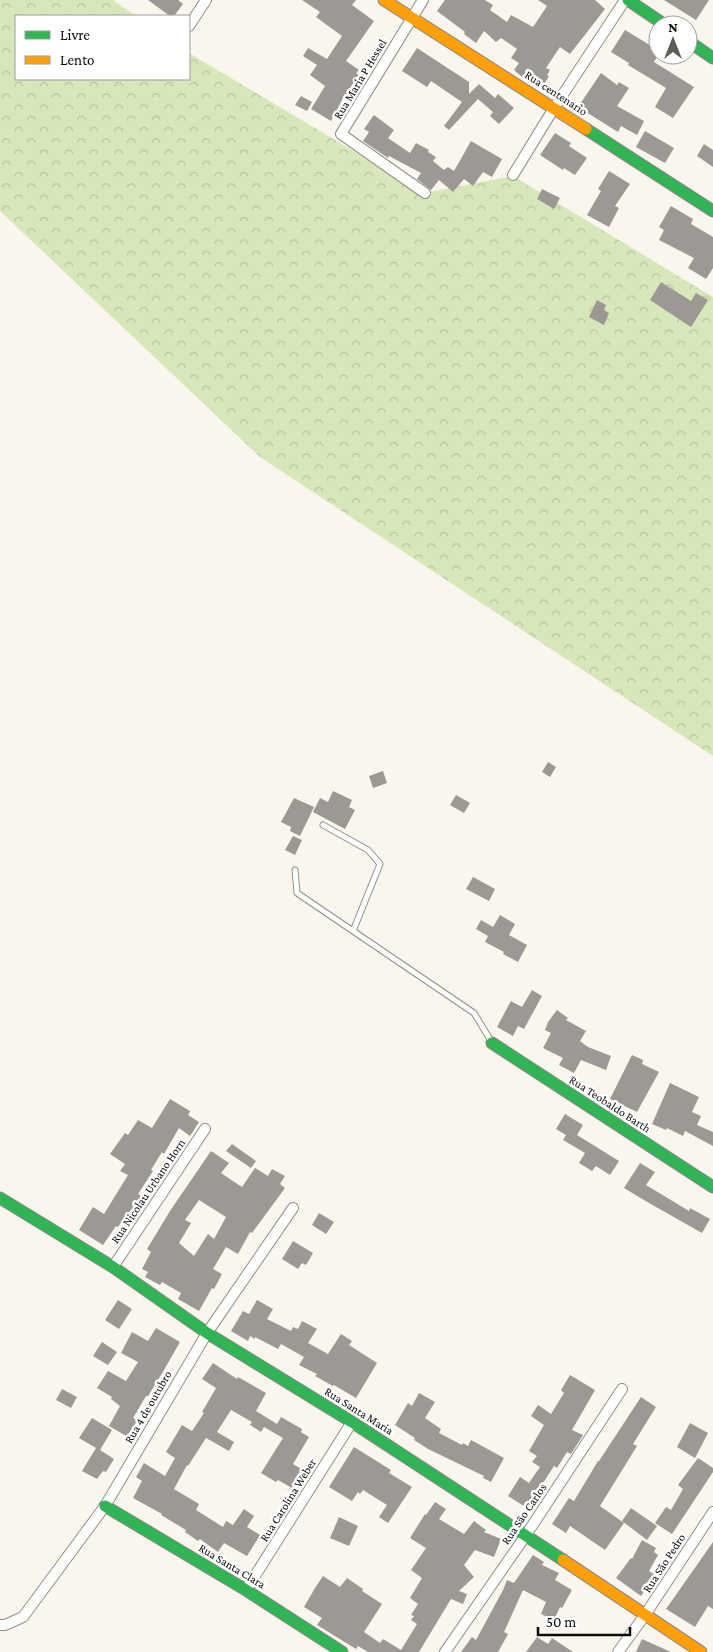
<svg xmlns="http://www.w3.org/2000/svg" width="713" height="1652" font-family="'Crimson Pro',serif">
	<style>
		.forest { fill: url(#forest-crowns) }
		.building { fill: #9c9894; fill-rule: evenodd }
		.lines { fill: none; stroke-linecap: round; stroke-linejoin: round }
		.lane-casing { stroke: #92908c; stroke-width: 7 }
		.street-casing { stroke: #92908c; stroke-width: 12 }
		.fast-casing { stroke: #898783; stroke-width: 13 }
		.slow-casing { stroke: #898783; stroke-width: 13 }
		.lane { stroke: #fefefc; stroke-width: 5 }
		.street { stroke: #fefefc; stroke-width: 10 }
		.fast { stroke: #30b455; stroke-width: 11 }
		.slow { stroke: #ff9f0a; stroke-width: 11 }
		.labels { text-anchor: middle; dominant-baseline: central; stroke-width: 5; stroke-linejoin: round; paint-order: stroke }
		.street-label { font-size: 12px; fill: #0a0a0a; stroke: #fff }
	</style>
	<defs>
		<pattern id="forest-crowns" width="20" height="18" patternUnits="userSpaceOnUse" patternTransform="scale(1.25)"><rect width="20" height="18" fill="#d7e7ba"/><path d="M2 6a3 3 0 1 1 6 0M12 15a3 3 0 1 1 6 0" fill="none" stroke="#b7c59f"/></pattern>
	</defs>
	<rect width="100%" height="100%" fill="#faf6ed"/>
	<path class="forest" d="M0,0H113L136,16H16V79H189V53L424,193L513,176L713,297V756L260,457L0,211Z"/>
	<path class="building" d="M148,0H178L183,4L174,16H170Z
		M302,0H356L352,5L374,21L346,61L359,70L356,73L359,75L342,100L331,121L311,109L325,86L310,75L317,65L303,56L308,48L327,59L342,36L316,17L320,12Z
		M445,0H485L493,5L490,10L507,22L511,15L533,27L547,6L538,0H595L605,9L570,54L560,47L546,68L550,70L547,75L549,76L542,88L522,77L514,70L519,63L511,58L517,49L501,38L496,42L484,31L476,43L464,34L465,32L437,11Z
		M664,0H709L696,20Z
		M625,30L658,50V55L654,62L694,87L673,118L655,107L666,88L628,65L629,63L611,52Z
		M417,48L469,82V94L479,84L495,98L498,94L514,108L499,124L490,116L493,112L478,99L449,130L444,126L462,102L431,81L427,87L402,71Z
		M601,73L617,85L619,82L629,88L617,106L644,121L637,135L621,126L618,132L578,107Z
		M301,96L312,102L307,111L295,105Z
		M374,115L394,130L388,138L410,153L416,143L429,150L428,152L436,157L433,161L444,170L448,167L454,171L471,141L502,159L492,177L483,172L473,186L464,179L453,192L439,180L431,190L417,179L421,173L389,156L388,158L363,141L369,132L364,129Z
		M645,131L674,148L665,163L636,147Z
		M555,133L571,143L569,146L587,158L575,175L564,168L563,170L540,155Z
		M704,144L713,150V167L697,156Z
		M609,171L630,184L615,206L619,208L609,227L587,215L601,191L598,189Z
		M542,189L560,198L554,209L537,199Z
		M671,206L693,219L691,224L713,237V268L706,279L688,268L694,258L659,240L664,230L659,227Z
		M661,282L691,301L696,293L708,300L691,327L650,300Z
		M597,300L606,305L604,310L609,313L604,325L589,317Z
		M548,762L556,767L550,777L542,772Z
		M383,771L387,783L373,788L369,776Z
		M333,791L352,800L349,807L355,810L345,829L313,812L320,798L328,802Z
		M456,795L470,803L464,813L450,805Z
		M294,798L314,807L300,836L290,831L291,827L281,822Z
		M293,836L302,840L295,855L285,850Z
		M473,877L495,889L489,901L466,889Z
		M500,915L515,924L509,935L527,945L518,962L503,954L504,952L485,942L488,936L476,929L481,920L493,927Z
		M532,990L542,996L524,1029L518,1026L513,1036L497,1027L511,1001L522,1007Z
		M557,1010L568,1018L566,1020L586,1031L580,1041L588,1047L611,1056L606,1070L581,1060L574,1073L559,1065L563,1058L543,1048L551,1033L545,1030L548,1022Z
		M632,1055L643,1060L642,1064L659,1072L637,1112L610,1099Z
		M670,1083L699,1097L692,1112L701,1116L697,1125L713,1132V1146L685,1131L683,1136L667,1128L666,1130L652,1124Z
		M170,1099L190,1111L188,1115L199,1122L190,1136L179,1128L164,1154L162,1152L151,1170L153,1171L138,1194L144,1197L132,1217L127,1214L118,1227L116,1226L103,1245L79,1230L93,1207L104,1214L128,1175L120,1171L125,1164L110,1154L125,1133L128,1135L138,1120L152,1128Z
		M565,1114L583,1125L577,1135L619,1161L610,1175L596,1166L592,1171L579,1163L585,1153L563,1140L566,1135L556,1129Z
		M232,1144L256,1161L251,1168L226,1151Z
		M211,1151L229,1163L221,1173L242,1187L255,1168L268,1176L272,1169L285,1176L280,1184L285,1188L252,1233L250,1232L238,1254L226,1247L213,1269L222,1274L214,1289L212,1288L199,1311L178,1299L181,1293L162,1282L160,1285L145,1277L148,1272L142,1269L151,1252L147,1249L170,1211ZM199,1200L226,1217L214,1239L208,1234L194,1256L179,1243L191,1223L185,1220Z
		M640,1163L655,1172L646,1185L689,1211L690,1208L710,1219L702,1233L649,1203L624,1188Z
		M319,1213L334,1222L326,1234L312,1225Z
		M293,1241L313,1253L306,1265L302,1263L298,1269L282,1259Z
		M118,1300L132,1309L119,1329L105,1320Z
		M257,1300L273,1309L267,1319L291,1331L293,1327L298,1329L302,1321L317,1329L308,1343L328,1354L341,1334L352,1341L349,1345L377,1363L356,1398L334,1385L333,1386L315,1376L317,1374L299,1365L304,1357L281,1344L278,1349L255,1337V1339L250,1336L248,1341L231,1331L243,1311L249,1314Z
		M156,1328L180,1342L161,1375L148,1396H146L133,1418L137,1420L128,1437L109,1426L120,1406L111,1399L112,1397L97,1388L108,1371L126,1381L138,1362L121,1353L132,1332L148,1341Z
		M102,1342L117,1352L108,1365L93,1356Z
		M213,1363L237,1379L238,1377L266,1393L256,1411L277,1424L281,1417L302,1429L301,1432L309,1437L293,1464L308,1473L297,1491L278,1480L276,1482L261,1473L283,1438L264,1427L261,1432L250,1425L252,1422L231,1410L217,1432L234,1442L229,1451L206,1438L188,1466L187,1465L174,1489L199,1504L196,1510L223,1527L226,1521L233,1525L244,1509L254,1516L247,1527L260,1535L247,1556L224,1543L218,1552L200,1539L198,1541L185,1532L186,1530L161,1515L162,1514L133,1498L142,1481L136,1477L144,1463L165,1476L175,1458L166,1452L182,1425L192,1431L204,1413L202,1412L216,1388L202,1379Z
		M570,1375L595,1390L572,1430L583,1435L571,1454L567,1452L557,1468L554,1466L527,1508L508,1496L520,1477L529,1483L540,1467L532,1462L537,1456L529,1451L544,1425L531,1416L538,1405L551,1414L564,1393L561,1390Z
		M62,1389L77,1397L71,1408L56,1400Z
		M419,1393L435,1402L425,1418L441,1429L439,1433L462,1445L463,1443L468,1446L471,1440L504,1458L491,1482L483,1478L484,1476L428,1449L414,1440L415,1438L395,1425L408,1403L412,1406Z
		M641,1397L656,1407L633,1444L637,1446L600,1506L624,1523L605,1550L570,1526L566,1533L552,1524L569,1498L574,1501L598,1461H599Z
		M92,1418L112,1430L100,1450L114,1459L106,1472L103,1471L97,1479L82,1471L96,1448L79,1438Z
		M690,1423L708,1433L695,1458L677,1447Z
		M354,1447L391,1470L389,1473L412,1487L388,1523L379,1517L387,1505L363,1490L360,1494L358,1492L352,1501L329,1487Z
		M698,1458L713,1468V1472L672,1534L655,1523L666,1507L671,1510L683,1489L678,1485Z
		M435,1502L446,1509L439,1519L464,1534L474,1521L486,1530L484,1532L501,1539L494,1557L475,1550L464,1565L474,1577L459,1591L467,1594L463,1604L451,1599L419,1652H368L358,1646L356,1649L317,1625L322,1618L304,1607L315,1588L323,1576L340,1587L347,1578L363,1589L362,1591L382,1604L364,1632L380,1643L383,1639L401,1650L417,1624L411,1620L414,1616L411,1615L418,1604L410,1598L422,1578L411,1570L426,1548L410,1538L425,1514L426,1515Z
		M631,1508L657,1526L647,1540L622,1521Z
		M339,1517L358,1526L349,1546L330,1538Z
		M642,1540L656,1548L654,1552L658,1555L649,1571L655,1575L641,1596L616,1578L631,1558L632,1559Z
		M713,1542V1609L708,1606L695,1627L666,1609Z
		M533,1555L544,1562L542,1565L559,1573L555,1580L572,1590L562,1608L560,1607L554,1620L541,1614L546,1602L523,1590L504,1632L508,1634L498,1652H461L472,1637L476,1640L503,1590L507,1580L514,1583Z
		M537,1637L548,1644L552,1638L573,1652H526Z
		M642,1639L671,1652H636Z"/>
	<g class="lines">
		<defs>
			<path id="lane" d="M323,825L368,850L380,864L353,931
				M295,870L297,893L474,1013L491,1041"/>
			<path id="street" d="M423,0L341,134L425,193
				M189,26L206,0
				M513,175L554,108L625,0
				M113,1267L205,1129
				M246,1590L352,1422
				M0,1625H5L23,1617L105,1506L207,1333L293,1208
				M445,1652L526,1535L622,1389
				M618,1652L645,1615L713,1512"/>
			<path id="fast" d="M628,0L665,25
				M688,41L713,58
				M586,129L713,211
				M492,1043L713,1187
				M0,1198L113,1267L207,1333L352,1422L563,1560
				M105,1506L246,1590L342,1652"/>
			<path id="slow" d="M384,0L586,129
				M563,1560L701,1652"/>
		</defs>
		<use href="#lane" class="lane-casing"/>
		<use href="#street" class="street-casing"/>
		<use href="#fast" class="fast-casing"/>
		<use href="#slow" class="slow-casing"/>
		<use href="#lane" class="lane"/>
		<use href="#street" class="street"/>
		<use href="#fast" class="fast"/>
		<use href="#slow" class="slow"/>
	</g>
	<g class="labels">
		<g class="street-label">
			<text transform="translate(360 79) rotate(-59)">Rua Maria P Hessel</text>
			<text transform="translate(556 93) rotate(33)">Rua centenario</text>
			<text transform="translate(610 1104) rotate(33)">Rua Teobaldo Barth</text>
			<text transform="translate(148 1191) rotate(-56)">Rua Nicolau Urbano Horn</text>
			<text transform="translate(148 1407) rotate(-60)">Rua 4 de outubro</text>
			<text transform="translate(359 1411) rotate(32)">Rua Santa Maria</text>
			<text transform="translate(288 1500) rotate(-58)">Rua Carolina Weber</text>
			<text transform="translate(524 1514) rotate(-56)">Rua São Carlos</text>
			<text transform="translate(664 1563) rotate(-57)">Rua São Pedro</text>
			<text transform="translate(232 1566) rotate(31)">Rua Santa Clara</text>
		</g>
	</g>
	<rect x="15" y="15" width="175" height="65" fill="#ffffff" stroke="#9d9d9d"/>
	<rect x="25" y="31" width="25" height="8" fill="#30b455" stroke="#9d9d9d"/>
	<text x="60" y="40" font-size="15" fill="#0a0a0a">Livre</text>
	<rect x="25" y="56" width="25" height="8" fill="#ff9f0a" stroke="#9d9d9d"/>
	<text x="60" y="65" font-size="15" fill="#0a0a0a">Lento</text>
	<g transform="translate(673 40)"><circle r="24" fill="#ffffff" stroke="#9d9d9d"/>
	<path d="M0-4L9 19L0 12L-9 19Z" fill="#5e5d59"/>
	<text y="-8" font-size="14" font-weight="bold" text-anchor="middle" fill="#0a0a0a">N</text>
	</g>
	<path d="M538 1627v8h92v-8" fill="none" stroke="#0a0a0a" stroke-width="2.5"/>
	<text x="546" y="1627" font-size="15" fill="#0a0a0a" stroke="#ffffff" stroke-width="4" paint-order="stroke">50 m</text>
</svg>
